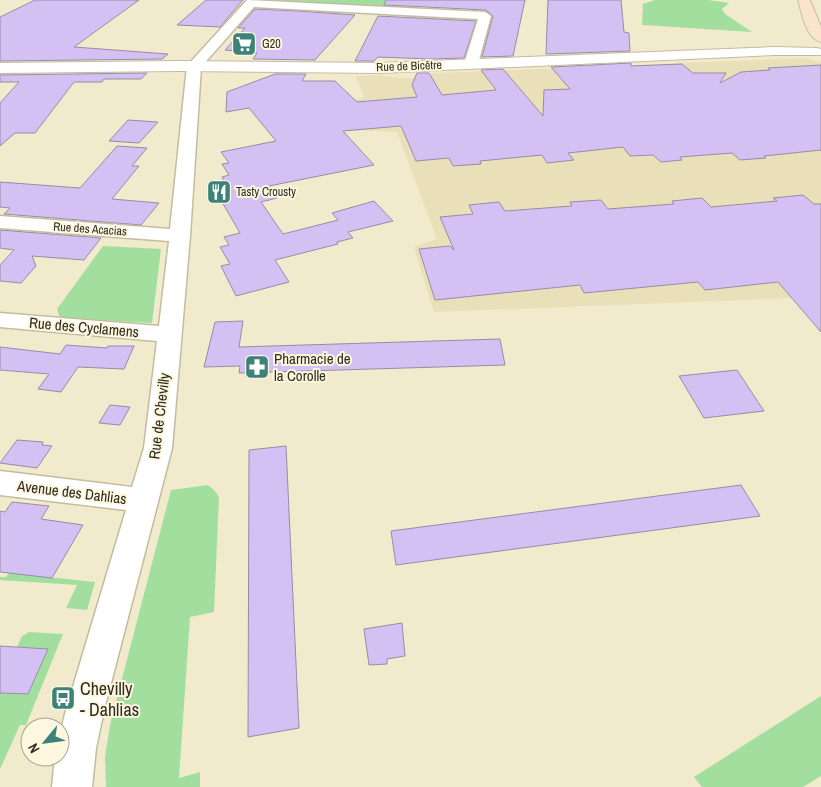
<svg xmlns="http://www.w3.org/2000/svg" width="821" height="787" font-family="'Archivo Narrow',sans-serif">
	<style>
		.built { fill: #e9dfb9 }
		.green { fill: #a2df9f }
		.building { fill: #d4c0f2; stroke: #978ca7 }
		.lines { fill: none; stroke-linecap: round; stroke-linejoin: round }
		.minor-casing { stroke: #c4bc9f; stroke-width: 3 }
		.tertiary-casing { stroke: #c4bc9f; stroke-width: 2 }
		.secondary-casing { stroke: #c4bc9f; stroke-width: 2 }
		.minor { fill: #fff; fill-rule: evenodd }
		.tertiary { fill: #fff; fill-rule: evenodd }
		.secondary { fill: #fae4ce; fill-rule: evenodd }
		.labels { text-anchor: middle; dominant-baseline: central; stroke-width: 4; stroke-linejoin: round; paint-order: stroke }
		.far-poi-label { font-size: 12px; fill: #2e2b20; stroke: #fdf7df; text-anchor: start }
		.far-street-label { font-size: 12px; fill: #2e2b20; stroke: #fdf7df }
		.street-label { font-size: 15px; fill: #2e2b20; stroke: #fdf7df }
		.poi-label { font-size: 15px; fill: #2e2b20; stroke: #fdf7df; text-anchor: start }
		.near-poi-label { font-size: 18px; fill: #2e2b20; stroke: #fdf7df; text-anchor: start }
	</style>
	<rect width="100%" height="100%" fill="#f2eacc"/>
	<path class="built" d="M805,58L821,62V297L434,312L414,247L437,239L397,132L352,130L340,104L364,97L356,76L379,75L399,78H414L415,74Z"/>
	<path class="green" d="M270,0H408L402,10L268,2Z
		M655,0H708L729,3L722,9L725,14L752,32L642,25L643,4Z
		M103,246L161,249L152,323L60,318L57,309Z
		M208,485L215,491L219,497L214,612L190,617L179,778L200,772V787H106L105,756L110,725L171,490Z
		M9,573L95,582L87,610L66,608L77,585L0,580V577H6Z
		M29,632L63,634L26,725H20L0,769V693L28,694L48,649L17,647L22,636Z
		M821,696V776L803,787H702L694,777Z"/>
	<path class="building" d="M35,0H139L74,47L168,54L162,59L0,61V17Z
		M206,0H243L220,27L177,25Z
		M386,0H525L513,56L482,57L493,16L486,10L384,5Z
		M548,0H621L624,32L629,33L630,51L546,54Z
		M255,9L297,11L355,15L315,60L253,59L257,53L225,50L245,28H238Z
		M378,16L476,21L464,58L430,59L378,57L374,61H355Z
		M631,63V66L682,64L693,73H726L720,83L741,72L770,70L768,68L821,65V150L764,156L766,158L740,160L732,153L680,157L682,160L661,162L653,155L630,156L623,147L568,153L574,160L547,163L542,155L480,161L481,164L453,166L449,158L416,161L401,126L343,131L374,165L269,186L277,198L261,202L283,234L338,220L332,213L374,201L393,221L348,232L353,238L337,242L338,244L275,260L289,282L236,296L221,266L230,264L220,247L229,245L224,237L240,233L222,202L229,200L222,189L228,187L222,177L229,175L222,164L229,163L221,152L276,141L249,108L226,112L227,92L275,74H306L302,81H335L357,102L417,97L412,85L417,73H429L442,95L496,90L481,70L503,69L543,116L544,90L570,89L551,67Z
		M147,73L141,79H104L102,82H74L35,133H15L0,146V103L19,82H0V75Z
		M128,120L158,122L139,143L109,141Z
		M117,146L147,148L132,166H139L112,199L159,203L141,225L4,214L10,208L0,207V182L80,188Z
		M803,195L814,204H821V332L778,282L705,290L698,282L584,293L580,285L435,300L419,249L450,246L454,250L440,217L473,214L469,205L499,202L505,211L572,206L570,202L601,200L608,209L674,204L672,201L702,198L711,207L777,201L773,198Z
		M0,230L101,238L84,260L32,256L36,266L21,283L0,281V265L14,250L0,248Z
		M243,321L239,347L500,339L505,365L239,373L240,366L204,367L215,322Z
		M66,345L107,348L108,346H134L124,369L78,367L61,392L38,389L49,374L0,370V347L60,354Z
		M737,370L764,411L704,418L679,376Z
		M110,405L130,407L120,425L99,423Z
		M17,440L43,442L42,445L52,446L37,468L0,463Z
		M286,446L299,728L248,737L249,450Z
		M741,485L760,516L396,565L391,531Z
		M12,502L49,506L41,519L83,525L52,578L0,572V511L5,512Z
		M402,623L405,656L387,659V664L369,665L364,629Z
		M0,646L48,649L28,694L0,693Z"/>
	<g class="lines">
		<defs>
			<path id="minor" d="M247,0L485,12L491,16L478,64L476,67H466L464,64L478,19L254,7L201,67L190,236L172,448L104,710L96,748L92,787H52L55,757H60V734L66,710L126,510L0,495V471L132,487L144,448L157,341L0,327V313L159,326L169,241L0,228V216L170,229L187,66Z"/>
			<path id="tertiary" d="M775,47L817,48L821,49V55H775L379,73L179,71L0,73V63L179,61L379,63Z"/>
			<path id="secondary" d="M798,0H810L821,27V42C806,39 802,13 798,0Z"/>
		</defs>
		<use href="#minor" class="minor-casing"/>
		<use href="#tertiary" class="tertiary-casing"/>
		<use href="#secondary" class="secondary-casing"/>
		<use href="#minor" class="minor"/>
		<use href="#tertiary" class="tertiary"/>
		<use href="#secondary" class="secondary"/>
	</g>
	<defs>
		<symbol id="supermarket-square" viewBox="-11 -11 22 22"><rect x="-9" y="-9" width="18" height="18" rx="4" fill="#3c8279" stroke="#fdf7df"/><path d="M-6-5.5h2.5l.6 2H6L4.5 2H-2.5L-4.4-4H-6ZM-1.5 3.2a1.3 1.3 0 1 0 .1 0ZM3 3.2a1.3 1.3 0 1 0 .1 0Z" fill="#fff"/></symbol>
		<symbol id="restaurant-square" viewBox="-11 -11 22 22"><rect x="-9" y="-9" width="18" height="18" rx="4" fill="#3c8279" stroke="#fdf7df"/><path d="M-5-6h1v4h1v-4h1v4h1v-4h1v5L-1.5 .5V6h-2V.5L-5-1ZM5-6V6H3V1.5H1.5Q1.5-4 5-6Z" fill="#fff"/></symbol>
		<symbol id="pharmacy-square" viewBox="-11 -11 22 22"><rect x="-9" y="-9" width="18" height="18" rx="4" fill="#3c8279" stroke="#fdf7df"/><path d="M-2-6h4v4h4v4h-4v4h-4v-4h-4v-4h4Z" fill="#fff"/></symbol>
		<symbol id="bus-square" viewBox="-11 -11 22 22"><rect x="-9" y="-9" width="18" height="18" rx="4" fill="#3c8279" stroke="#fdf7df"/><path d="M-5-6H5V4H4V6H2V4H-2V6H-4V4H-5ZM-3.5-4V0h7V-4ZM-3.5 1.2v1.5H-2V1.2ZM2 1.2v1.5H3.5V1.2Z" fill="#fff"/></symbol>
	</defs>
	<g fill-rule="evenodd">
		<use href="#supermarket-square" x="230" y="30" width="28" height="28"/>
		<use href="#restaurant-square" x="205" y="178" width="28" height="28"/>
		<use href="#pharmacy-square" x="243" y="353" width="28" height="28"/>
		<use href="#bus-square" x="49" y="684" width="28" height="28"/>
	</g>
	<g class="labels">
		<g class="far-poi-label">
			<text x="262" y="44">G20</text>
			<text x="236" y="192">Tasty Crousty</text>
		</g>
		<g class="far-street-label">
			<text transform="translate(409 66) rotate(-2)">Rue de Bicêtre</text>
			<text transform="translate(90 229) rotate(4)">Rue des Acacias</text>
		</g>
		<g class="street-label">
			<text transform="translate(84 327) rotate(5)">Rue des Cyclamens</text>
			<text transform="translate(159 416) rotate(-83)">Rue de Chevilly</text>
			<text transform="translate(72 492) rotate(7)">Avenue des Dahlias</text>
		</g>
		<g class="poi-label">
			<text x="274" y="358">Pharmacie de<tspan x="274" dy="17">la Corolle</tspan></text>
		</g>
		<g class="near-poi-label">
			<text x="80" y="688">Chevilly<tspan x="80" dy="21">- Dahlias</tspan></text>
		</g>
	</g>
	<g transform="translate(45 742) rotate(241)"><circle r="24" fill="#fdf7df" stroke="#aaa593"/>
	<path d="M0-4L9 19L0 12L-9 19Z" fill="#3c8279"/>
	<text y="-8" font-size="14" font-weight="bold" text-anchor="middle" fill="#2e2b20">N</text>
	</g>
</svg>
